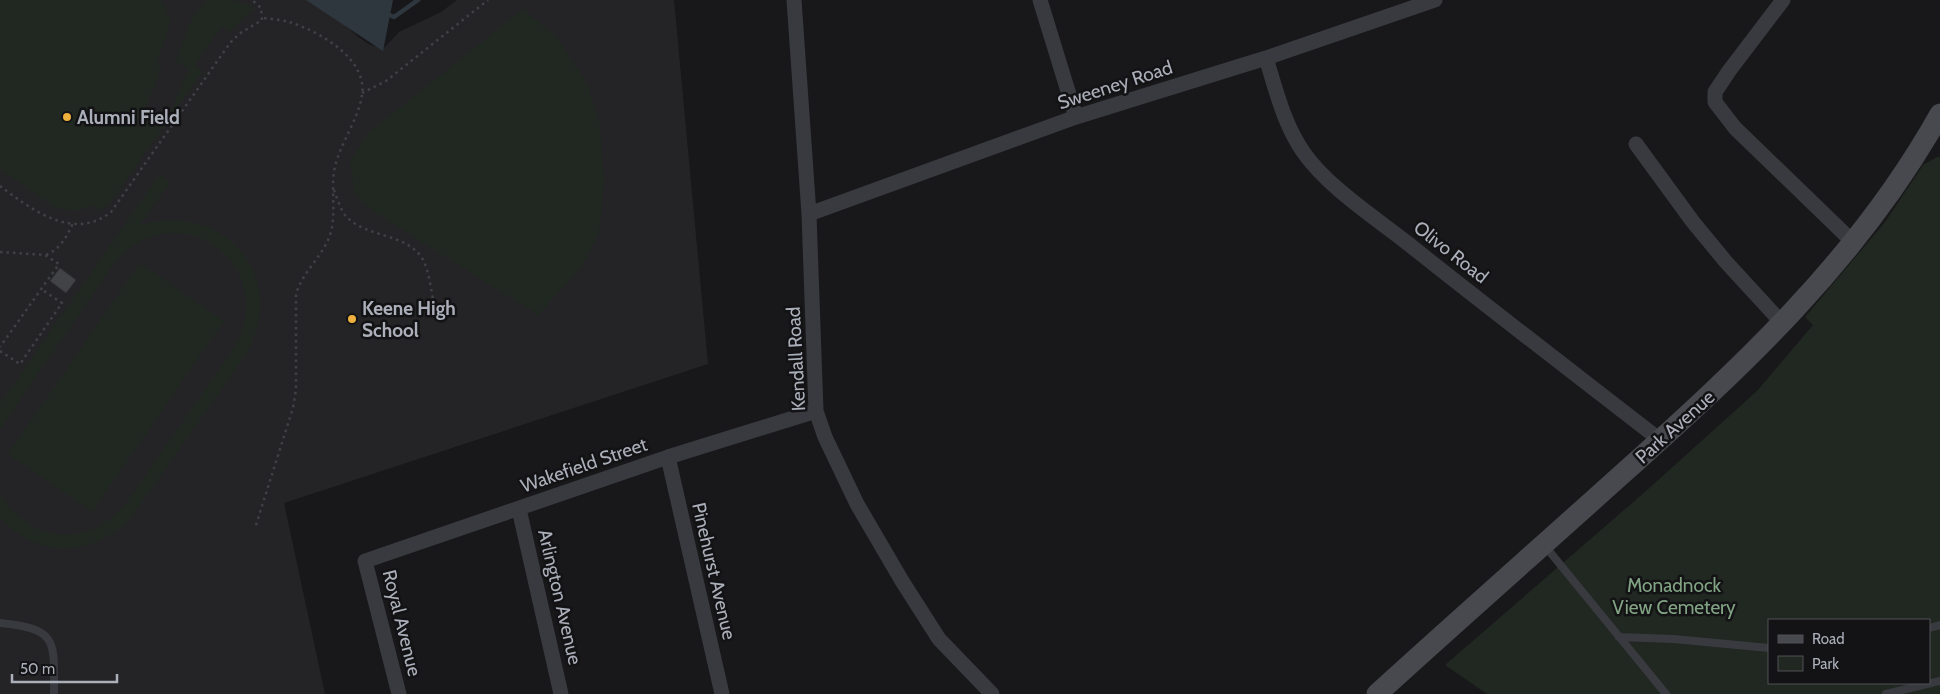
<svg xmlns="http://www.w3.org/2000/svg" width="1940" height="694" font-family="Cabin,sans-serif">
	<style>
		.built { fill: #242427 }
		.green { fill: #202821; fill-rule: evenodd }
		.water { fill: #2e373e }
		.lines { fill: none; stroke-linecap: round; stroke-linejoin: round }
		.stream { stroke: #2e373e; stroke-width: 4.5 }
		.building { fill: #424347; stroke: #323236 }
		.path { stroke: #3f4146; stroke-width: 2.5; stroke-dasharray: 2.5 4; stroke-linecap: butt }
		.lane { stroke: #393a3f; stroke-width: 8 }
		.street { stroke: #393a3f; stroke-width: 15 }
		.secondary { stroke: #47494f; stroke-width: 21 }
		.poi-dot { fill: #edb13d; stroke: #131315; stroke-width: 2 }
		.labels { text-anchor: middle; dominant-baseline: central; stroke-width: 5; stroke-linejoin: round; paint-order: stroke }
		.street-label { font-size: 19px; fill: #abafb9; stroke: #131315 }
		.poi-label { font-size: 19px; font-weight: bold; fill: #abafb9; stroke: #131315; text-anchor: start }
		.park-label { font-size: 19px; fill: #82a484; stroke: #131315 }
	</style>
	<rect width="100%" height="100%" fill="#18181a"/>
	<path class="built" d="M0,0H320L357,36L370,45L384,48L399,32L441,12L457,0H674L708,364L284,503L325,694H0Z"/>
	<path class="green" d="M0,0H161L171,21L156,64L162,67L145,109L169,119L111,202L99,211L94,206L75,211L60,209L50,204L0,169Z
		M208,0H233L253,6L255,8L230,32L222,26L195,64L203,71L171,116L170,113L189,68L175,62L193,16Z
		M523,9L555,35L587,84L600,125L604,184L599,232L583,265L538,315L376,213L360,200L354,190L350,162L367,134Z
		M1937,157H1940V694H1487L1445,665L1646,491L1757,391L1813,325L1805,317L1885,222L1923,165ZM1769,620H1929V683H1769Z
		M159,175L170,182L140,225C225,200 291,278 245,356L128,522C89,557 36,558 0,518V494C31,544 89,549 126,503L234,348C282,263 174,188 113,265L0,429V404Z
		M140,263L224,321L92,512L8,454Z"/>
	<path class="water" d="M306,0H393L383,51Z"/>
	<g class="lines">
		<path class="stream" d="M385,13L394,17L418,0"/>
	</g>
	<path class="building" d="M60,268L76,280L66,293L50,281Z"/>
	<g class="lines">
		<path class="path" d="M362,93L386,81L488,0
			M0,186C31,209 73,242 111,212L230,43L239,34L262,20L261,8L252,0
			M334,190C337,198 340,208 345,215C364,238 405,232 422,258C429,269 431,291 434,304
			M0,252L45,255L59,264L0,347
			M46,255C60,249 67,237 73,223
			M0,351L20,364L62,303L41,289
			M256,525L293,408L296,389V294C303,271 323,256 330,235C337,213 330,189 335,166C341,143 359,117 362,95C368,59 319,31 289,22C281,20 272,19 263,18"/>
		<path class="lane" d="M1545,546L1666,694
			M0,623C59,629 54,641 54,694
			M1929,628L1940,625
			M1619,637L1674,639L1769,648
			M1886,694L1940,681"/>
		<path class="street" d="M794,0L809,214L816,411L825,437L857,504L902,581L939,639L992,694
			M1040,0L1076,117
			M1783,0L1729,71L1715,92V102L1735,128L1854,243
			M1266,58C1276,90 1284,125 1304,153C1327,186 1374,217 1406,242C1490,309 1575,374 1660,440
			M1636,144L1693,222L1726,262L1783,324
			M809,214L1076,117L1266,58L1435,0
			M668,457L722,694
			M519,509L561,694
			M399,694L365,561L668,457L816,411"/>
		<path class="secondary" d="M1377,694C1457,621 1539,549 1620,476C1742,367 1859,259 1940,114"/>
	</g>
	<g class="poi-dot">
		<circle cx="67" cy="117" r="5"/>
		<circle cx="352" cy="319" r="5"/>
	</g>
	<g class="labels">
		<g class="street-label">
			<text transform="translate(1115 85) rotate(-18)">Sweeney Road</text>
			<text transform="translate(1451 252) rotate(38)">Olivo Road</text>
			<text transform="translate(796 359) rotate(-93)">Kendall Road</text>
			<text transform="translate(1675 427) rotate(-42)">Park Avenue</text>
			<text transform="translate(584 465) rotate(-19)">Wakefield Street</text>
			<text transform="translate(714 571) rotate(77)">Pinehurst Avenue</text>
			<text transform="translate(560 597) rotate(77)">Arlington Avenue</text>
			<text transform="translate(402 623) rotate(76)">Royal Avenue</text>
		</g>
		<g class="poi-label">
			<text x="77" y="117">Alumni Field</text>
			<text x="362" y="308">Keene High<tspan x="362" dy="22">School</tspan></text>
		</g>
		<g class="park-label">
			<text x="1674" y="585">Monadnock<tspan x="1674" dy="22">View Cemetery</tspan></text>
		</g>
	</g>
	<rect x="1768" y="619" width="162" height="65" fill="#131315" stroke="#505157"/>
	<rect x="1778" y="635" width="25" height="8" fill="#47494f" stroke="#505157"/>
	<text x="1812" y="644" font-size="15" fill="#abafb9">Road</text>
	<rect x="1778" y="656" width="25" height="15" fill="#202821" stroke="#505157"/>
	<text x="1812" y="669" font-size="15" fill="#abafb9">Park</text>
	<path d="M12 674v8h105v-8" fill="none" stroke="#abafb9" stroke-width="2.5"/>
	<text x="20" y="674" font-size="15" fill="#abafb9" stroke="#131315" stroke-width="4" paint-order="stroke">50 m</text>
</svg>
